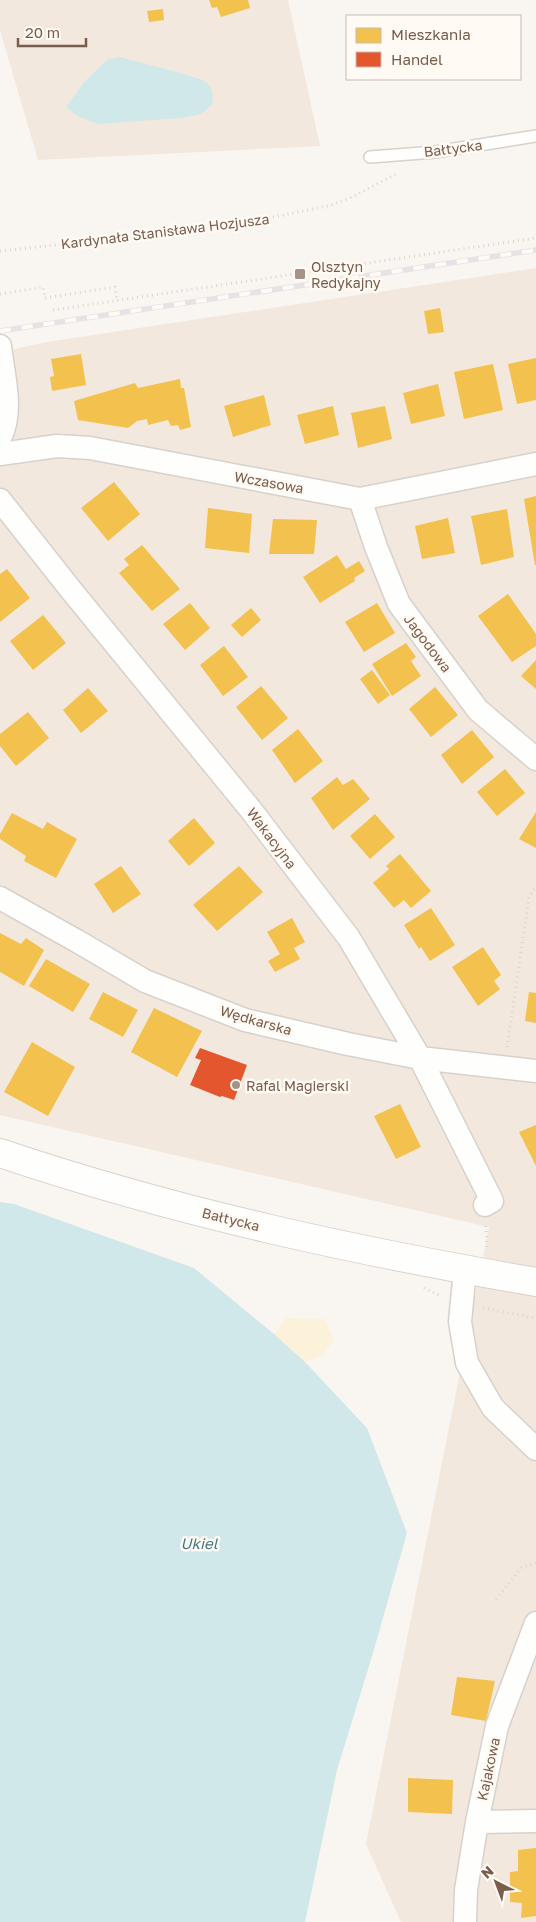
<svg xmlns="http://www.w3.org/2000/svg" width="536" height="1922" font-family="'Golos Text',sans-serif">
	<style>
		.residential { fill: #f2e8de }
		.sand { fill: #fbf2d9 }
		.water { fill: #d0e8ea }
		.homes { fill: #f2c14e }
		.shops { fill: #e4572e }
		.lines { fill: none; stroke-linecap: round; stroke-linejoin: round }
		.service-casing { stroke: #d7d1cb; stroke-width: 14 }
		.minor-casing { stroke: #d7d1cb; stroke-width: 25 }
		.secondary-casing { stroke: #d9d2cb; stroke-width: 30 }
		.path { stroke: #dcd5d0; stroke-width: 3; stroke-dasharray: 1 4; stroke-linecap: butt }
		.service { stroke: #fefefd; stroke-width: 11 }
		.minor { stroke: #fefefd; stroke-width: 22 }
		.secondary { stroke: #fefefd; stroke-width: 28 }
		.rail-casing { stroke: #e6e3e7; stroke-width: 5.5 }
		.rail { stroke: #fffaf3; stroke-width: 4; stroke-dasharray: 11; stroke-linecap: butt }
		.poi-dot { fill: #a69286; stroke: #fffaf3; stroke-width: 2 }
		.labels { text-anchor: middle; dominant-baseline: central; stroke-width: 5; stroke-linejoin: round; paint-order: stroke }
		.street-label { font-size: 14px; fill: #7a5c4d; stroke: #fffaf3 }
		.poi-label { font-size: 14px; fill: #7a5c4d; stroke: #fffaf3; text-anchor: start }
		.water-label { font-size: 15px; font-style: italic; fill: #437c86; stroke: #fffaf3 }
	</style>
	<rect width="100%" height="100%" fill="#f9f5f0"/>
	<path class="residential" d="M0,0H288L320,146L38,160L0,30Z
		M536,268V1922H401L366,1844L489,1227L0,1115V352L47,342Z"/>
	<path class="sand" d="M286,1318L324,1319L334,1340L321,1356L305,1362L274,1334Z"/>
	<path class="water" d="M120,57C135,62 200,76 207,83C214,90 213,97 212,105L201,114L182,118L98,124L77,116L66,107L85,81L108,59Z
		M0,1202L14,1204L194,1268L274,1334L305,1362L367,1428L407,1533L373,1653L337,1770L305,1922H0Z"/>
	<path class="homes" d="M209,0H248L250,8L221,17L217,7L212,8Z
		M163,9L164,20L149,22L147,11Z
		M440,308L444,332L428,334L424,311Z
		M81,354L86,385L52,391L50,377L54,376L51,359Z
		M536,358V400L517,404L508,364Z
		M493,364L503,410L464,419L454,372Z
		M180,379L181,388H184L191,427L180,430L178,425L171,426L168,420L148,425L147,419L137,421L128,428L78,420L74,401L135,383L138,388Z
		M438,384L445,416L411,424L403,393Z
		M264,395L271,425L233,437L224,406Z
		M333,406L339,435L305,444L297,415Z
		M385,406L392,439L358,448L351,413Z
		M114,482L140,514L108,541L81,508Z
		M536,496V565H535L524,499Z
		M208,508L252,514L249,553L205,548Z
		M507,509L514,557L481,565L471,516Z
		M448,518L455,553L422,559L415,526Z
		M273,519L317,520L314,554H269Z
		M142,545L180,589L152,611L119,573L129,565L124,559Z
		M337,555L346,569L359,561L365,571L354,578L355,581L320,603L303,577Z
		M7,569L30,598L0,622V574Z
		M508,594L536,634V646L512,662L478,616Z
		M190,603L210,628L185,650L163,624Z
		M377,603L395,633L364,652L345,622Z
		M251,608L261,620L242,637L231,625Z
		M43,615L66,643L33,670L10,641Z
		M406,643L416,657L411,661L421,676L392,696L372,664Z
		M224,646L248,677L223,696L200,665Z
		M536,660V689L521,676Z
		M372,670L390,695L378,704L360,679Z
		M261,686L288,718L262,740L236,707Z
		M435,687L458,715L431,737L409,709Z
		M88,688L108,711L81,733L63,710Z
		M28,712L49,738L16,766L0,746V734Z
		M298,729L323,761L295,783L272,750Z
		M472,730L494,757L462,784L441,755Z
		M505,769L525,793L497,816L477,792Z
		M337,777L343,785L353,779L370,799L333,830L311,798Z
		M536,812V848L519,839Z
		M12,813L43,829L47,822L77,839L56,878L24,861L26,856L0,839V834Z
		M375,814L395,837L370,859L350,836Z
		M194,818L215,843L189,866L168,841Z
		M400,854L431,891L411,908L404,900L394,908L373,883L389,869L386,866Z
		M121,866L141,894L113,913L94,884Z
		M239,866L263,892L217,931L193,905Z
		M431,908L455,945L430,961L421,947L419,949L404,925Z
		M292,918L305,942L294,948L300,959L275,972L268,961L280,954L267,932Z
		M0,933L21,944L26,938L44,950L24,986L0,972Z
		M483,947L501,975L494,981L500,989L478,1006L452,967Z
		M46,959L90,984L73,1012L29,986Z
		M103,992L138,1010L123,1037L89,1019Z
		M529,992L536,993V1023L525,1021Z
		M154,1008L202,1031L177,1077L131,1052Z
		M32,1042L75,1067L48,1116L4,1092Z
		M400,1104L421,1147L396,1159L374,1116Z
		M536,1125V1166L519,1132Z
		M457,1677L495,1681L486,1721L451,1715Z
		M408,1778L453,1780L452,1814L408,1812Z
		M536,1848V1916L521,1918L522,1903L510,1902V1872L518,1871V1850Z"/>
	<path class="shops" d="M200,1048L247,1065L234,1100L222,1096L220,1097L190,1085L201,1060L195,1058Z"/>
	<g class="lines">
		<defs>
			<path id="service" d="M370,157L435,152L536,136"/>
			<path id="minor" d="M0,346C3,374 14,411 0,438
				M0,454L57,446L90,448L360,499L536,464
				M360,499L376,547L399,604L478,710L536,759
				M0,500L71,590L251,810L349,938L420,1058L492,1201L485,1205
				M0,898L77,941L145,981L245,1020L348,1044L420,1058L536,1071
				M465,1270L460,1322L467,1363L493,1408L536,1449
				M477,1822L536,1821
				M465,1922L466,1890L477,1822L497,1726L536,1623"/>
			<path id="secondary" d="M0,1153C175,1212 355,1251 536,1282"/>
		</defs>
		<use href="#service" class="service-casing"/>
		<use href="#minor" class="minor-casing"/>
		<use href="#secondary" class="secondary-casing"/>
		<path class="path" d="M0,251L194,230L279,216L328,206L350,198L398,173
			M0,294L43,287L45,298L115,287L117,301
			M53,310L536,238
			M507,1047L529,898L536,886
			M486,1226L487,1250
			M424,1288L441,1296
			M483,1308L536,1318
			M496,1599L522,1567L536,1563"/>
		<use href="#service" class="service"/>
		<use href="#minor" class="minor"/>
		<use href="#secondary" class="secondary"/>
		<defs>
			<path id="rail" d="M0,331L536,250"/>
		</defs>
		<use href="#rail" class="rail-casing"/>
		<use href="#rail" class="rail"/>
	</g>
	<g class="poi-dot">
		<rect x="294" y="268" width="12" height="12" rx="2.5"/>
		<circle cx="236" cy="1085" r="5"/>
	</g>
	<g class="labels">
		<g class="street-label">
			<text transform="translate(453 148) rotate(-7)">Bałtycka</text>
			<text transform="translate(165 231) rotate(-7)">Kardynała Stanisława Hozjusza</text>
			<text transform="translate(269 482) rotate(10)">Wczasowa</text>
			<text transform="translate(428 643) rotate(53)">Jagodowa</text>
			<text transform="translate(272 838) rotate(53)">Wakacyjna</text>
			<text transform="translate(256 1020) rotate(16)">Wędkarska</text>
			<text transform="translate(231 1219) rotate(14)">Bałtycka</text>
			<text transform="translate(488 1769) rotate(-78)">Kajakowa</text>
		</g>
		<g class="poi-label">
			<text x="311" y="266">Olsztyn<tspan x="311" dy="16">Redykajny</tspan></text>
			<text x="246" y="1085">Rafal Magierski</text>
		</g>
		<g class="water-label">
			<text x="199" y="1543">Ukiel</text>
		</g>
	</g>
	<rect x="346" y="15" width="175" height="65" fill="#fffaf3" stroke="#cabbb1"/>
	<rect x="356" y="28" width="25" height="15" fill="#f2c14e" stroke="#cabbb1"/>
	<text x="391" y="40" font-size="15" fill="#7a5c4d">Mieszkania</text>
	<rect x="356" y="52" width="25" height="15" fill="#e4572e" stroke="#cabbb1"/>
	<text x="391" y="65" font-size="15" fill="#7a5c4d">Handel</text>
	<g transform="translate(496 1882) rotate(318)" stroke="#fffaf3" stroke-width="4" paint-order="stroke">
	<path d="M0-4L9 19L0 12L-9 19Z" fill="#7a5c4d"/>
	<text y="-8" font-size="14" font-weight="bold" text-anchor="middle" fill="#7a5c4d">N</text>
	</g>
	<path d="M18 38v8h68v-8" fill="none" stroke="#7a5c4d" stroke-width="2.5"/>
	<text x="25" y="38" font-size="15" fill="#7a5c4d" stroke="#fffaf3" stroke-width="4" paint-order="stroke">20 m</text>
</svg>
